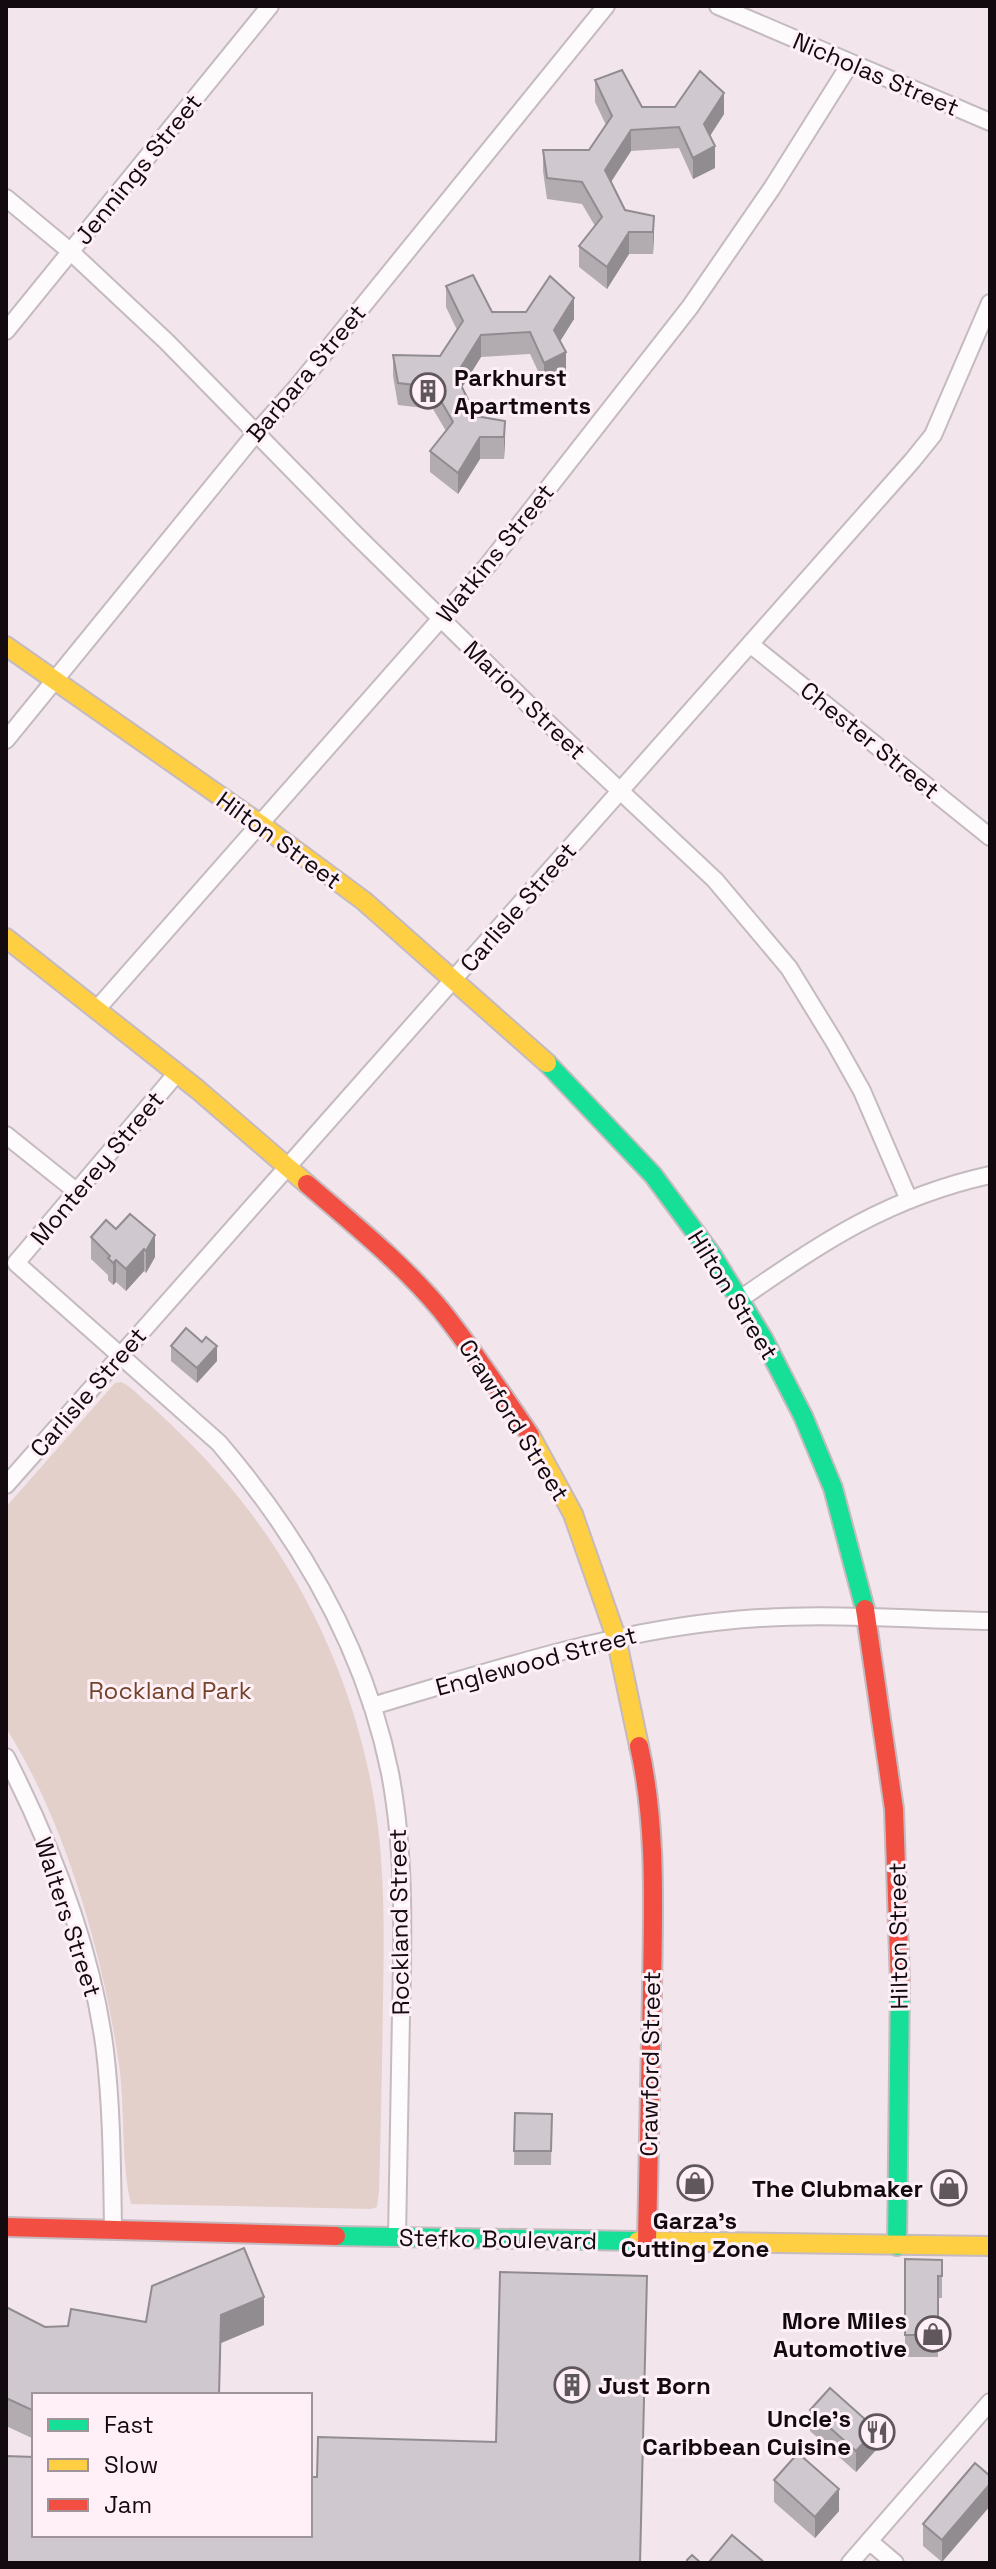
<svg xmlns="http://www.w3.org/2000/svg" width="996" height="2569" font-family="'Space Grotesk',sans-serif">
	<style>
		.green { fill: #e4d0cb }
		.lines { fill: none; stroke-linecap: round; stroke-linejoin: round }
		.street-casing { stroke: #c4babf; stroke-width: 20 }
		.fast-casing { stroke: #c4babf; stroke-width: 22 }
		.slow-casing { stroke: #c4babf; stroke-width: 22 }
		.jam-casing { stroke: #c4babf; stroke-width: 22 }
		.street { stroke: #fdfbfc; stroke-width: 16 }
		.fast { stroke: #16e098; stroke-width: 18 }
		.slow { stroke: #ffcf43; stroke-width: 18 }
		.jam { stroke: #f24e42; stroke-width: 18 }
		.wall { fill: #b2acb1 }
		.shaded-wall { fill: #918c90 }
		.building { fill: #cfc8ce; stroke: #918c90; stroke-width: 2 }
		.labels { text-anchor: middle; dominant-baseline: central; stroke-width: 6; stroke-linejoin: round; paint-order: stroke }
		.street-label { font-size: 24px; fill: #120a0f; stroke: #fff0f8 }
		.poi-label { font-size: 24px; font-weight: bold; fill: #120a0f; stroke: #fff0f8; text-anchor: end }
		.park-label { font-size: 24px; fill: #73432a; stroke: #fff0f8 }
	</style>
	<rect width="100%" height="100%" fill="#f2e5ec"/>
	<path class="green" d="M121,1382C131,1386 140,1397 149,1404C173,1426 196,1448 218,1473C305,1571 362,1696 378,1827C385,1885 384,1945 383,2003C382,2066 381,2129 379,2192L377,2207L371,2209L131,2204C120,2157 126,2106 118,2058C102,1951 64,1819 6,1728V1507L115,1383Z"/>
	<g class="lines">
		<defs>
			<path id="street" d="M718,6L990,122
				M6,198L71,252L167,342L356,535L534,710L715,880L789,968L835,1043L862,1091L909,1200
				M6,331L270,6
				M750,644L990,837
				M6,740L256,433L297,387L606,6
				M97,1009L488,565L690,307L772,188L850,64
				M177,1073L16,1263L219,1443C300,1538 365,1649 390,1773C405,1852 403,1933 401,2014C400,2088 399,2163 397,2238
				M6,1135L76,1191
				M739,1300C821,1242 890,1197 990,1175
				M6,1485L912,461L933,435L990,303
				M372,1706C485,1673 598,1635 715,1622C806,1611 899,1619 990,1621
				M6,1757C53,1849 92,1948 105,2051C112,2110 112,2170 113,2229
				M869,2541L895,2563
				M850,2563L990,2402"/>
			<path id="fast" d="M547,1063L653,1175L712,1255L763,1338L803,1416L833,1488L865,1609
				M336,2236L638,2241
				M897,2246L900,1984"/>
			<path id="slow" d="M6,646L260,824L364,901L547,1063
				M6,938L197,1089L307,1184
				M530,1435L573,1514L616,1637L639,1746
				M638,2241L990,2246"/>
			<path id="jam" d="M307,1184C353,1224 402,1263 441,1310C473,1350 501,1393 530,1435
				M865,1609L894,1809L900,1984
				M639,1746C657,1825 653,1909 652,1990C650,2074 649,2157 647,2241
				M6,2227L336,2236"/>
		</defs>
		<use href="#street" class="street-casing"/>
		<use href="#fast" class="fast-casing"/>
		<use href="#slow" class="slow-casing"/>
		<use href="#jam" class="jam-casing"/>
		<use href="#street" class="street"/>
		<use href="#fast" class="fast"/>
		<use href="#slow" class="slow"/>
		<use href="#jam" class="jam"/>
	</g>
	<path class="wall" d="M595,80L642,107L724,114L710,136L715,168L693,179L679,148L631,151L611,182L625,210L654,216L653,254H629L607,289L579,267V246L595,226L582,204L547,199L543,171V150H589L606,125L595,102Z
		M446,286L492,312L574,319L560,341L566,373L544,384L530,354L481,357L462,387L476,416L505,421L504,459H480L458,494L430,472V451L446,431L433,409L398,405L393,376V355L440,356L457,330L446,307Z
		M116,1229L155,1257L146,1273L144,1271L126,1291L116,1282L113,1285L108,1280V1275L91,1259V1237Z
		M171,1346L217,1361L197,1383L171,1361Z
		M515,2113L552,2114L551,2165H514Z
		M905,2259L942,2260V2298H938V2357H905Z
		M6,2307L45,2327L264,2325L221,2343L34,2395V2439L6,2426Z
		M810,2410L876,2450L856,2472L810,2431Z
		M990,2476V2506L942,2562L923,2546V2524Z
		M774,2480L839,2511L815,2538L774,2502Z"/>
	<path class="shaded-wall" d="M724,93V114L704,145V124Z
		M631,130V151L605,191V170Z
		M715,146V168L693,179V158Z
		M654,216V238L653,254V232Z
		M629,232V254L607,289V267Z
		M574,298V319L554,351V330Z
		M481,335V357L456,397V375Z
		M566,352V373L544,384V363Z
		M505,421V443L504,459V437Z
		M480,437V459L458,494V473Z
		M155,1235V1257L146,1273V1251Z
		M144,1249V1271L126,1291V1269Z
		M116,1260V1282L113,1285V1263Z
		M217,1346V1361L197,1383V1368Z
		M264,2297V2325L221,2343L219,2395L221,2315Z
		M876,2429V2450L856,2472V2451Z
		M990,2484V2506L942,2562V2540Z
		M839,2489V2511L815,2538V2517Z"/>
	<path class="building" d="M622,70L642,107H675L700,71L724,93L704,124L715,146L693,158L679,127L631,130L605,170L625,210L654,216L653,232H629L607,267L579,246L602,217L582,182L547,178L543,150H589L612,116L595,80Z
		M473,275L492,312H526L550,276L574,298L554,330L566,352L544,363L530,332L481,335L456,375L476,416L505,421L504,437H480L458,473L430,451L453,422L433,387L398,383L393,355L440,356L463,321L446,286Z
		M130,1214L155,1235L146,1251L144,1249L126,1269L116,1260L113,1263L108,1258L110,1256L91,1237L106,1220L116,1229Z
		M186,1328L202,1342L206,1337L217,1346L197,1368L171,1346Z
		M515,2113L552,2114L551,2151H514Z
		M244,2248L264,2297L221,2315L219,2395H34V2411L6,2398V2307L45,2327L68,2326L71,2309L146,2322L152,2286Z
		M905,2259L942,2260V2276H938V2335H905Z
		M500,2272L647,2276L640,2563H6V2456L34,2457V2535H310V2477H317L318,2437L496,2442Z
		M830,2388L876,2429L856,2451L810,2410Z
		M798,2453L839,2489L815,2517L774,2480Z
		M975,2463L990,2476V2484L942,2540L923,2524Z
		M732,2535L765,2563L709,2562Z
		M692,2555L701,2563H687V2560Z"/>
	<defs>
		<symbol id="building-ring" viewBox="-11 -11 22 22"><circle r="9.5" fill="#fff0f8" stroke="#60575c" stroke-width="1.5"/><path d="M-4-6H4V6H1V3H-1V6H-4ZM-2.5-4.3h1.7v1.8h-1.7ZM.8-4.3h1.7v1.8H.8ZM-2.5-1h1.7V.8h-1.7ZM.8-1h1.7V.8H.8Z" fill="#60575c"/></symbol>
		<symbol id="shop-ring" viewBox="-11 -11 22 22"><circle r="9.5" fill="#fff0f8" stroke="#60575c" stroke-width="1.5"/><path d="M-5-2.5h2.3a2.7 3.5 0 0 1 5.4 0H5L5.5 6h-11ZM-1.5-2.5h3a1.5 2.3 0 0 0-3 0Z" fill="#60575c"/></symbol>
		<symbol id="restaurant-ring" viewBox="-11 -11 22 22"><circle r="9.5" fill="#fff0f8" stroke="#60575c" stroke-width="1.5"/><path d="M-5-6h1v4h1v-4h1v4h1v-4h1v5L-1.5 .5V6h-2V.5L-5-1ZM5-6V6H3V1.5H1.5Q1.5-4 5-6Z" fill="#60575c"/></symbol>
	</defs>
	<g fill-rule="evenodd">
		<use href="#building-ring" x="408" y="371" width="40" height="40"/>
		<use href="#shop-ring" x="675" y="2163" width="40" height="40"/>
		<use href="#shop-ring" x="929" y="2168" width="40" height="40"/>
		<use href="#shop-ring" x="913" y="2314" width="40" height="40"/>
		<use href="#building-ring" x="552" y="2365" width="40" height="40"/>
		<use href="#restaurant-ring" x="857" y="2412" width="40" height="40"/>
	</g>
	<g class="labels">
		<g class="street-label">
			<text transform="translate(876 74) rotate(23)">Nicholas Street</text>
			<text transform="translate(138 169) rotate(-51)">Jennings Street</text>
			<text transform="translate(306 373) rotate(-50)">Barbara Street</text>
			<text transform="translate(495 553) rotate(-51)">Watkins Street</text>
			<text transform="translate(525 700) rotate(44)">Marion Street</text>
			<text transform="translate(870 740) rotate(39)">Chester Street</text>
			<text transform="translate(279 840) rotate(36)">Hilton Street</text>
			<text transform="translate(518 907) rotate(-49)">Carlisle Street</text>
			<text transform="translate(97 1168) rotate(-50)">Monterey Street</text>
			<text transform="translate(733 1295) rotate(58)">Hilton Street</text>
			<text transform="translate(88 1392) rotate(-49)">Carlisle Street</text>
			<text transform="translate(514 1420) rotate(58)">Crawford Street</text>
			<text transform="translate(536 1661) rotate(-15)">Englewood Street</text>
			<text transform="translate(68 1917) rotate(72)">Walters Street</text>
			<text transform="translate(399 1922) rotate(-91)">Rockland Street</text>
			<text transform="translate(898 1936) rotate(-91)">Hilton Street</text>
			<text transform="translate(650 2064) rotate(-89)">Crawford Street</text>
			<text transform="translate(498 2239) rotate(1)">Stefko Boulevard</text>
		</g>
		<g class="poi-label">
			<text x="454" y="377" text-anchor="start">Parkhurst<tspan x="454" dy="28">Apartments</tspan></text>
			<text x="923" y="2188">The Clubmaker</text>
			<text x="695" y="2220" text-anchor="middle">Garza's<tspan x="695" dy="28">Cutting Zone</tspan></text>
			<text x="907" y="2320">More Miles<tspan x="907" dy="28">Automotive</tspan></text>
			<text x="598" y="2385" text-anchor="start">Just Born</text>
			<text x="851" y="2418">Uncle's<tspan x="851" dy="28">Caribbean Cuisine</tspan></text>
		</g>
		<g class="park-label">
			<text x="170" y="1690">Rockland Park</text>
		</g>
	</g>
	<rect width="996" height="2569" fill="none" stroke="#120a0f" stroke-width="16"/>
	<rect x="32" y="2393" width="280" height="144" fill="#fff0f8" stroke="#a0949b" stroke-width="2"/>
	<rect x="48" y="2419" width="40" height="12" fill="#16e098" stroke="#a0949b" stroke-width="2"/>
	<text x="104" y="2433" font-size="24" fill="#120a0f">Fast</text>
	<rect x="48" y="2459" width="40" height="12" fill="#ffcf43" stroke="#a0949b" stroke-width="2"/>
	<text x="104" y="2473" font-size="24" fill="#120a0f">Slow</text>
	<rect x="48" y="2499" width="40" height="12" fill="#f24e42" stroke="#a0949b" stroke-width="2"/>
	<text x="104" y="2513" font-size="24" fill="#120a0f">Jam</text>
</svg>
